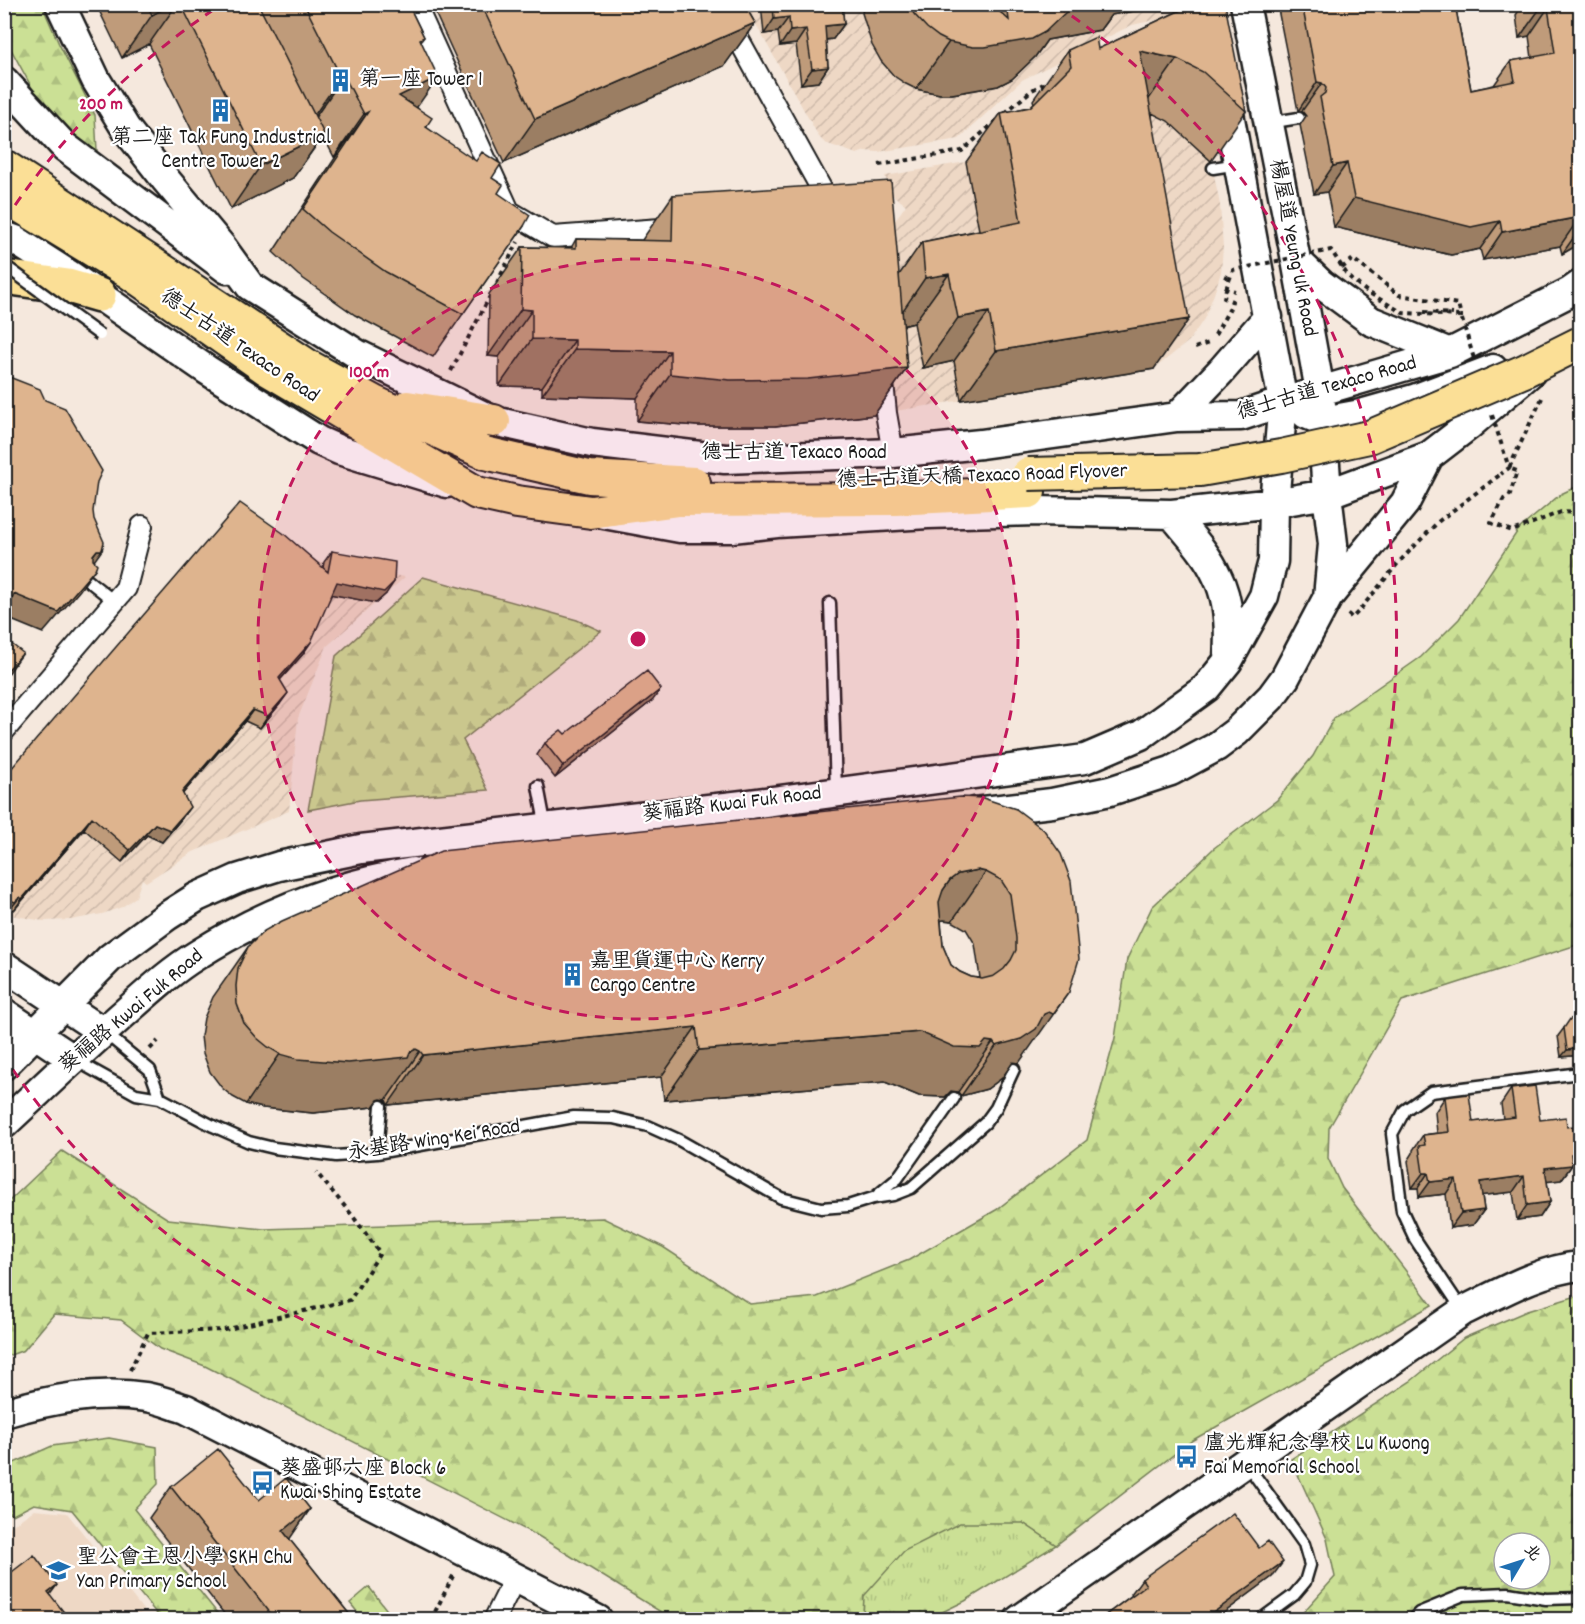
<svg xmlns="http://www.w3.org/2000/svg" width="1585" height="1624" font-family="Dekko,'LXGW WenKai TC',sans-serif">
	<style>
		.built { fill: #eed8c5 }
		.industrial { fill: url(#industrial-furrows) }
		.forest { fill: url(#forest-firs); stroke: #747e58; stroke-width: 1.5; fill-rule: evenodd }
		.park { fill: url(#park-tufts); stroke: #747e58; stroke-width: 1.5 }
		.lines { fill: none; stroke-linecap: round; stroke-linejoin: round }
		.lane-casing { stroke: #1c1c1c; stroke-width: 15 }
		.street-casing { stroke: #1c1c1c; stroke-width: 24 }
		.secondary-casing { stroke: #1c1c1c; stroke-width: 33 }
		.primary-casing { stroke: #1c1c1c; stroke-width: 36 }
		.highway-casing { stroke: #1c1c1c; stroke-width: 38 }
		.path { stroke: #1c1c1c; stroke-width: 4; stroke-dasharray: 4.5 4.5; stroke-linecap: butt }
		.lane { stroke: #fff; stroke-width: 10 }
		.street { stroke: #fff; stroke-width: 20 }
		.secondary { stroke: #fff; stroke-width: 28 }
		.primary { stroke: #fbdf96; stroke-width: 32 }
		.highway { stroke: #fbdf96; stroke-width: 33 }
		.lane-bridge-casing { stroke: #1c1c1c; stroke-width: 15; stroke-linecap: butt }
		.primary-bridge-casing { stroke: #1c1c1c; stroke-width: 36; stroke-linecap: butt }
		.path-bridge { stroke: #1c1c1c; stroke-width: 4; stroke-dasharray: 4.5 4.5; stroke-linecap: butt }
		.lane-bridge { stroke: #fff; stroke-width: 10 }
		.primary-bridge { stroke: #fbdf96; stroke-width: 32 }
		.wall { fill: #bf9b7a; stroke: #1c1c1c; stroke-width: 1.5; fill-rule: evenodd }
		.shaded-wall { fill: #9b7e63; stroke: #1c1c1c; stroke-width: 1.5 }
		.building { fill: #deb48e; stroke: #1c1c1c; stroke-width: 1.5; fill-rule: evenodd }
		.ring { fill: none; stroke: #c2185b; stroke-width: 3; stroke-dasharray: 10 8 }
		.labels { text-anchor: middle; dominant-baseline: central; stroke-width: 4.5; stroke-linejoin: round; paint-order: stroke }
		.poi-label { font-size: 21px; fill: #1c1c1c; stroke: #fff; text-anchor: start }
		.street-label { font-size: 21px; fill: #1c1c1c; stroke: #fff }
		.centre { fill: #c2185b; stroke: #fff; stroke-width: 3 }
		.ring-label { font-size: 18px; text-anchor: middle; font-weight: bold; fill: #c2185b; stroke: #fff; stroke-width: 4.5; stroke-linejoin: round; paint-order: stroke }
	</style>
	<defs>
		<pattern id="industrial-furrows" width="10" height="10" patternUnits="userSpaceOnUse" patternTransform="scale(1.5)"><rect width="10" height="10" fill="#eed8c5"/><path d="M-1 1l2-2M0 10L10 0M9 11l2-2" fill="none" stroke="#ccb9a9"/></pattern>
		<pattern id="forest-firs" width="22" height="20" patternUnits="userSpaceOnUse" patternTransform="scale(1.5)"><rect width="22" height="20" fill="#cbe095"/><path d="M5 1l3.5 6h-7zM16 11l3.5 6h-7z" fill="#aec080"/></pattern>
		<pattern id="park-tufts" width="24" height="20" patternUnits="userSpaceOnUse" patternTransform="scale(1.5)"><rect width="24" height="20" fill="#cbe095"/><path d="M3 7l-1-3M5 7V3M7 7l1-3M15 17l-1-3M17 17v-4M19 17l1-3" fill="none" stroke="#aec080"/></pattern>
	</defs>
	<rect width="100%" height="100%" fill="#f5e8dd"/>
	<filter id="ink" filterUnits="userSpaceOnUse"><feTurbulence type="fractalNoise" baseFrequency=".0167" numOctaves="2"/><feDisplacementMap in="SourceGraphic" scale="12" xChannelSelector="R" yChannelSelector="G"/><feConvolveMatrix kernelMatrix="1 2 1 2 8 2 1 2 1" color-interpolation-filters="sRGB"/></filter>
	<g filter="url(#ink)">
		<path class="built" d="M34,1510L67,1513L144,1611L133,1619H5L4,1531Z"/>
		<path class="industrial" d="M1183,4L1184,14L1132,25L1022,80L959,139L878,152L865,151L857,154L825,143L819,137L745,5Z
			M1187,36L1220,205L1223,247L1221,272L1214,294L1204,319L1189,341L1154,369L895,411L880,241L906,205L891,194L885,176L966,162L1038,97Z
			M294,557L405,577L327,646L298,718L289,811L193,852L146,882L142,879L136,897L122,907L102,914L71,920L43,921L5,914V778Z"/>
		<path class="forest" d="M4,5H42L59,44L95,115L97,151L66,134L38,99L5,38Z
			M1580,485V944L1402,1001L1329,1128L1328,1158L1342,1188L1432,1305L1193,1440L1056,1545L1023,1523L864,1596L863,1619H672L540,1537L205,1366L160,1349L121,1320L54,1314L24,1350L5,1357V1205L62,1151L168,1219L264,1229L603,1218L663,1247L750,1304L817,1297L909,1260L996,1210L1087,1140L1115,1038L1127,959L1152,907L1214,848L1277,800L1313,756L1334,718L1421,657L1459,619L1519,529L1561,494Z
			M423,577L577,620L601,631L463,740L488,790L360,800L308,810L336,656Z
			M1580,1295V1619H1297L1335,1577L1327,1539L1291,1459L1411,1381L1464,1338L1527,1311ZM1504,1543H1540V1579H1504Z
			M109,1438L157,1447L158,1484L134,1509L222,1619H161L72,1510L34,1504L13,1515L5,1510V1467L52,1446Z
			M369,1587L393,1618L363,1619L350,1603Z"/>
		<path class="park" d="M960,1523H1023L1056,1545L965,1601L928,1619H863L864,1596L904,1551Z"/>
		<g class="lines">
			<defs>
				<path id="lane" d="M1268,123L1299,118
					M1213,168L1238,164
					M85,578L115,602
					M830,603L836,791
					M538,786L546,828
					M104,1032L150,1070L160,1098
					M75,1060L136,1094L160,1098L213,1126L249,1142L274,1148L336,1156L377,1153L574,1117L613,1118L648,1126L679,1140L781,1198L821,1208L848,1206L873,1198L893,1195L911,1188L985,1123L996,1108L1014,1069
					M377,1153L381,1106
					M874,1198L897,1179L954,1098
					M1463,1311L1415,1239L1402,1211L1392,1134L1405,1110L1431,1092L1580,1073
					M1246,1463L1304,1544L1310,1565L1305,1582L1294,1595L1260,1620
					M1412,1620L1419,1613L1463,1595L1508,1593L1546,1599L1580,1598"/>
				<path id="street" d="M415,4L509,211L553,237L674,228
					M719,4L827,199H839
					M882,372L886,413L893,453
					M4,731L126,588L142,526
					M494,1620L515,1578"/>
				<path id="secondary" d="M60,4L96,80L126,129L166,180L221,246L250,286L357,354L494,421L592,443L725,459L893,453L981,444L1177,417L1241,416L1283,402L1450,353L1570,292L1580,285
					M4,81L65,147L227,269
					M4,236L15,240L71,276L207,370L319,441L339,450L447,483
					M1296,260L1321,284L1371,321L1450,353
					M1306,414L1323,421L1361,414L1414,399L1493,369
					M1177,417L1221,371L1268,317
					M604,514L680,528H732L777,523L928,514L1036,511L1172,514L1274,503L1327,494L1429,456L1468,426L1531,372
					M1172,514C1188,534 1207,553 1217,576C1230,601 1230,632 1228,659
					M1328,597L1405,503L1429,456
					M975,812L1052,803L1110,791L1171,771L1216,747L1236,732L1271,697L1285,678L1328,597L1333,544L1327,494L1320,391L1296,260L1245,4
					M4,966L103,1032
					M4,1013L73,1059
					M4,1065L110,958L167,916L197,897L237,879L279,866L361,849L743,805L1085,759L1141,735L1206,688L1228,661L1264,596L1268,580L1273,561L1274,503L1283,402L1225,92
					M4,1124C42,1088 80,1053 119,1018C143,997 169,972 197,955C263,913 336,885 413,872
					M4,1413C51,1399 98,1390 146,1397C159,1399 173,1405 186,1409L598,1620
					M1019,1620L1463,1311C1500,1293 1539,1270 1580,1266"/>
				<path id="primary" d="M4,166L310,367L374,402L441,433L485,453L589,477L694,483
					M4,196L127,271L267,369L477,493L517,502L591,512L678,500L895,499L1029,492
					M407,407L494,421"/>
				<path id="highway" d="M4,277L68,286L99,295"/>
			</defs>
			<use href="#lane" class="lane-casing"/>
			<use href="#street" class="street-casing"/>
			<use href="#secondary" class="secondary-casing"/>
			<use href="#primary" class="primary-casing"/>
			<use href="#highway" class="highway-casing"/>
			<path class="path" d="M1005,113L1032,90L1047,82
				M879,165L962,151L997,120
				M1342,268L1353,259L1399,295L1458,304L1461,316H1463
				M1224,276L1232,279
				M1424,312L1453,314
				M1215,335L1231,306L1232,301L1224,298L1226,289L1235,291
				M1195,348L1209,343
				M451,371L518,242
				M1542,398L1509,468L1517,471L1510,495L1504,499L1491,523L1512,531L1561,512L1580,513
				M1348,614L1352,618L1358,612L1399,562L1439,521L1501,474
				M150,1049L158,1041
				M130,1370L148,1333L224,1330L350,1300L380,1253L352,1215L316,1172
				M431,1620L454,1574"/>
			<use href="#lane" class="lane"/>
			<use href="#street" class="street"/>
			<use href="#secondary" class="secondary"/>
			<use href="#primary" class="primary"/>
			<use href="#highway" class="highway"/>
			<defs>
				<path id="lane-bridge" d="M4,265L100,335"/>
				<path id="primary-bridge" d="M1028,474L1200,470L1281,456L1369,437L1524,371L1580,343"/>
			</defs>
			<use href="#lane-bridge" class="lane-bridge-casing"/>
			<use href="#primary-bridge" class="primary-bridge-casing"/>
			<path class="path-bridge" d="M1226,289L1233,270L1331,250L1348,276L1366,291L1403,313L1461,316L1475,362
				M1492,415L1509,468L1501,474"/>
			<use href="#lane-bridge" class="lane-bridge"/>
			<use href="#primary-bridge" class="primary-bridge"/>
		</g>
		<path class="wall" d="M96,4H408L424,37L421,41L417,107L426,127L492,178L498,193L524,226L433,357L355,315L298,275L273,252L337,155L334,157L323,136L293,178L231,209L149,44L122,58Z
			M431,4H744L755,23L724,66L504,163Z
			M761,4H842L844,24L833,39L826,40L828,67L818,82L801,84L796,44L780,46L778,32L764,34Z
			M864,4H1164L1163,6L1111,15L1100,30L1047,40L1035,57L1012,79L998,86L952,94H940L916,89L906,84L894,76L881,61L872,45L862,13Z
			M1277,4H1455L1471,90L1494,85L1511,61L1532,58L1529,36L1519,38L1516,15L1523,4H1581V243L1562,254L1560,246L1483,260L1480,249L1451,255L1334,227L1327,192L1314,194L1300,125L1306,116L1302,111H1298Z
			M1181,10L1246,111L1211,161L1168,121L1152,113L1154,369L961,400L954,361L923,368L914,323L903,326L907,368L874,415L775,426H697L637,421V398L542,395V387L499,386V357L488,356L489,294L522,247L571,248L576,239L642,240L673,195L899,275L922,242L979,230L966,162L1001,113L1030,107L1034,103L1033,100L1068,50L1098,49Z
			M332,551L386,594L376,603L331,594L303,654L280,680V704L260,728L245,721L182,794V818L162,842L147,835L122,862L84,829L14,910L12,909L7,913L4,912L323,568L324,562Z
			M653,700L555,778L537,755L545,743L565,734Z
			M1016,809L1019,1063L1013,1062L1002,1078L987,1089L961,1096L958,1092L951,1091L945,1097L919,1096L885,1082L664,1100L661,1077L388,1105L386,1100L381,1099L378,1100L373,1107L313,1113L263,1108L246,1104L233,1097L222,1088L210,1072L203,1053L201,1036L204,1018L213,997L248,947ZM941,920L952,921L966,929L975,944L980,978L971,977L960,972L951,965L943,946Z
			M1564,1028L1581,1055L1561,1057L1558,1036Z
			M1511,1089L1540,1120L1571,1161L1572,1165L1561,1180L1547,1181L1550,1202L1540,1217L1517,1220L1513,1192L1482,1195L1484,1210L1473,1225L1450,1228L1446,1194L1419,1197L1418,1188H1412L1408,1161L1413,1153V1150L1423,1135L1437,1133L1435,1112L1445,1097L1473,1122L1503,1119L1501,1104Z
			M171,1487L310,1509L289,1539L354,1620H229L149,1518Z
			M1272,1577L1214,1620H1099L1132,1595L1131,1594L1142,1579Z"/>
		<path class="shaded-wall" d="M172,4H177L149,44L122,58L152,15Z
			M1069,4H1164L1163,6L1111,15L1100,30L1047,40L1035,57L1012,79L998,86L952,94H940L916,89L949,42Z
			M1548,8L1529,36L1519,38L1539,10Z
			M789,17L778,32L764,34L774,19Z
			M755,23L724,66L504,163L535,119Z
			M844,24L833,39L814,41L825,26Z
			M806,29L796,44L780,46L790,31Z
			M1140,51L1177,59L1142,109Z
			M828,67L818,82L801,84L812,69Z
			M344,76L314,119L311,120L341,77Z
			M438,77L408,120L399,96Z
			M1317,82L1322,83L1302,111H1298Z
			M368,112L337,155L334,157L364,114Z
			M324,134L293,178L231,209L261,165Z
			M1347,163L1327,192L1314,194L1333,166Z
			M1354,198L1500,221L1480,249L1451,255L1334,227Z
			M1580,217L1560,246L1483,260L1502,232Z
			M1581,227V243L1562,254Z
			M949,274L914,323L891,328L925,278Z
			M521,309L532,310L499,357L488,356Z
			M989,312L954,361L923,368L958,318Z
			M1189,319L1154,369L961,400L996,351Z
			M532,339L575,340L542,387L499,386Z
			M575,349L670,351L637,398L542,395Z
			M907,368L874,415L775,426H697L637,421L670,374Z
			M97,550H102L87,571H82Z
			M95,569L80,590L43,633L4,617L14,594Z
			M337,582H394L386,594L376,603L329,594Z
			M311,642L303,654L271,690L279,678Z
			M23,653L8,674L4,678V674Z
			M661,689L653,700L555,778L563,766Z
			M288,693L280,704L260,728L268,716Z
			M253,710L245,721L174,804L182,792Z
			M190,807L182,818L162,842L147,835L122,862L130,850L155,824Z
			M92,817L84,829L14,910L22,899Z
			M978,870L986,872L952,921L944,920L924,924L908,940L950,880L958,874Z
			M20,897L7,913L4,912V898Z
			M1069,992L1019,1063L1013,1062L1002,1078L987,1089L961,1096L996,1046L1044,1014Z
			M696,1027L661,1077L388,1105L423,1055Z
			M920,1032L993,1042L958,1092L951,1091L945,1097L919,1096L885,1082L664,1100L699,1050Z
			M1581,1048V1055L1561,1057L1567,1050Z
			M416,1049L420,1051L386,1100L381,1099L378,1100L373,1107L313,1113L263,1108L246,1104L280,1054L410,1052Z
			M1571,1154H1576L1569,1165H1572L1561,1180L1535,1183L1545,1168Z
			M1423,1173H1428L1418,1188H1412Z
			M1524,1176L1513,1192L1469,1197L1480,1182Z
			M1456,1179L1446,1194L1419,1197L1430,1182Z
			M1550,1202L1540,1217L1517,1220L1527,1205Z
			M1484,1210L1473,1225L1450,1228L1461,1213Z
			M310,1509L289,1540L283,1531Z
			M1283,1562L1272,1577L1214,1620H1203Z
			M57,1585L49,1596L48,1592Z"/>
		<path class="building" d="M147,4H172L152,15Z
			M181,4H258L324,134L261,165Z
			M304,4H408L424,37L420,39L438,77L399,96L432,118L426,127L476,161L482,152L501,164L492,178L503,185L498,193L530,215L524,226L463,314L386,272L329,232L303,209L368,112L364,114L344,76L341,77Z
			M481,4H744L755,23L535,119Z
			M773,4H842L844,24L825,26L828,67L812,69L806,29L790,31L789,17L774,19Z
			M909,4H991L1009,20L1007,4H1071L1068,10L1045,32L1032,39L985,47H973L949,42L939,37L927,28L914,14Z
			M1202,4H1225L1246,111L1203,72L1177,59L1140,51L1189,319L996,351L989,312L958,318L949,274L925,278L922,242L1021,222L1001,113L1030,107L1071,66L1068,50L1096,37L1098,49L1181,10Z
			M1302,4H1455L1471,90L1515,81L1511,61L1555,53L1548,8L1539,10L1538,4H1581V222L1580,217L1502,232L1500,221L1471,227L1354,198L1347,163L1333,166L1320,97L1325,93L1326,88L1322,83L1317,82Z
			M891,181L907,368L808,379L730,380L670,374V351L575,349V340L532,339V310L521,309L522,247L576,248V239L672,241L673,195Z
			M4,375L40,389L45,400L65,408L102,471L97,482L93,511L94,519L104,542L102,550H97L93,555V560L97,564L95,569L58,612L14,594L4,618Z
			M240,503L283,533L328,572L332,551L395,562L394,582L384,592L337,582L311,642L279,678L288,693L268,716L253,710L182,792L190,807L170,830L155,824L130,850L92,817L22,899L20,897L15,902L4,898V777Z
			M4,638L23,653L4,674Z
			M647,671L661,689L563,766L545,743L561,730L565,734Z
			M961,797L983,798L1016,809L1044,830L1061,854L1071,881L1079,959L1069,992L1053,1014L1049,1012L1044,1014L1036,1029L1021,1039L996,1046L993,1042L986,1041L980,1048L954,1047L920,1032L699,1050L696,1027L423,1055L420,1051L416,1049L410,1052L408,1057L348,1063L298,1059L280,1054L268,1047L257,1038L244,1023L237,1004L236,986L238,968L248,947L264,931L282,921L441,851ZM978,870L986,872L1001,880L1010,894L1016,938V950L1011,960L1004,969L994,976L982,979L971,977L960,972L951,965L943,946L939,902L943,890L950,880L958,874Z
			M1581,1015V1048L1567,1050L1564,1028L1570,1019Z
			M1535,1086L1540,1120L1566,1117L1567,1127L1573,1126L1576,1154H1571L1572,1165L1545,1168L1550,1202L1527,1205L1524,1176L1480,1182L1484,1210L1461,1213L1456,1179L1430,1182L1428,1173H1423L1419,1146L1425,1145L1423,1135L1449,1132L1445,1097L1469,1094L1473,1122L1515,1117L1511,1089Z
			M218,1449L259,1500L286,1478L310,1509L283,1531L354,1620H274L275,1619L171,1487Z
			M1233,1513L1259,1548L1268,1541L1283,1562L1203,1620H1099L1146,1585L1142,1579Z
			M34,1555L57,1585L48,1592L70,1620H4V1578Z"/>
	</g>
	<circle cx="638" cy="639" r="380" fill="#c2185b" fill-opacity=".12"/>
	<g class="ring">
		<circle cx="638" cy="639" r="380"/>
		<path d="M5 220A759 759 0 0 1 219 6M1057 6A759 759 0 1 1 5 1058"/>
	</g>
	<defs>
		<symbol id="building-bare" viewBox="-9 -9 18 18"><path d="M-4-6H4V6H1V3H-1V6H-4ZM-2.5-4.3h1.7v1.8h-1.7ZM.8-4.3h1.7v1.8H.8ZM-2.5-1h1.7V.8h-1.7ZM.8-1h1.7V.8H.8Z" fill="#1f6fb2" stroke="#fff" stroke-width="2.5" paint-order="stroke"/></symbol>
		<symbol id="bus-bare" viewBox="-9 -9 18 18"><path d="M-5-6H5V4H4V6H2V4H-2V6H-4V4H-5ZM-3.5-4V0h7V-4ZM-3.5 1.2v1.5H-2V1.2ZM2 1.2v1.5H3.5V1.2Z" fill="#1f6fb2" stroke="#fff" stroke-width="2.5" paint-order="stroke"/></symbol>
		<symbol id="school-bare" viewBox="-9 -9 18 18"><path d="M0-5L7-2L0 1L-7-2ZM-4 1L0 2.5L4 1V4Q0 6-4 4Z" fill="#1f6fb2" stroke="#fff" stroke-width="2.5" paint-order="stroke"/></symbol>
	</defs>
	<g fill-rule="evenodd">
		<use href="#building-bare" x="324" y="64" width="33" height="33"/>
		<use href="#building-bare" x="204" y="94" width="33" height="33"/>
		<use href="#building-bare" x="556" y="958" width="33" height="33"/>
		<use href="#bus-bare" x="1170" y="1440" width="33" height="33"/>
		<use href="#bus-bare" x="246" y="1466" width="33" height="33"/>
		<use href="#school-bare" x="42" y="1554" width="33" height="33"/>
	</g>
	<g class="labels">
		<g class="poi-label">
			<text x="359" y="81">第一座 Tower 1</text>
			<text x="221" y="139" text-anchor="middle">第二座 Tak Fung Industrial<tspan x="221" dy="24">Centre Tower 2</tspan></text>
			<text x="590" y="963">嘉里貨運中心 Kerry<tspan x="590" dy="24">Cargo Centre</tspan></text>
			<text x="1204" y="1445">盧光輝紀念學校 Lu Kwong<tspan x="1204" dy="24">Fai Memorial School</tspan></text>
			<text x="280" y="1470">葵盛邨六座 Block 6<tspan x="280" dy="24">Kwai Shing Estate</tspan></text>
			<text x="77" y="1559">聖公會主恩小學 SKH Chu<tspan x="77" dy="24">Yan Primary School</tspan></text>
		</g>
		<g class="street-label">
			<text transform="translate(1292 248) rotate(79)">楊屋道 Yeung Uk Road</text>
			<text transform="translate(239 347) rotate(34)">德士古道 Texaco Road</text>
			<text transform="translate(1327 389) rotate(-16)">德士古道 Texaco Road</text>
			<text x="794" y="454">德士古道 Texaco Road</text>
			<text transform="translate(982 477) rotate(-2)">德士古道天橋 Texaco Road Flyover</text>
			<text transform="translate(732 805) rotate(-7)">葵福路 Kwai Fuk Road</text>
			<text transform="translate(132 1012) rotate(-40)">葵福路 Kwai Fuk Road</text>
			<text transform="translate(434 1141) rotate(-9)">永基路 Wing Kei Road</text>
		</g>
	</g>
	<circle cx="638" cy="639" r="9" class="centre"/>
	<g class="ring-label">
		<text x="101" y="109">200 m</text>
		<text x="369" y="377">100 m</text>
	</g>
	<rect width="1585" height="1624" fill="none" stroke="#fff" stroke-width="24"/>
	<rect x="12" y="12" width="1561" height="1600" fill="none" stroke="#1c1c1c" stroke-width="2" filter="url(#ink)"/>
	<g transform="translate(1522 1561) rotate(51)"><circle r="28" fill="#ffffff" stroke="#a4a4a4" stroke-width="1.5"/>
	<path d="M0-4.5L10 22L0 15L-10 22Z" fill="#1f6fb2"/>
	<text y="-9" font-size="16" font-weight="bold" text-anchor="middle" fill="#1c1c1c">北</text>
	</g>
</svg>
